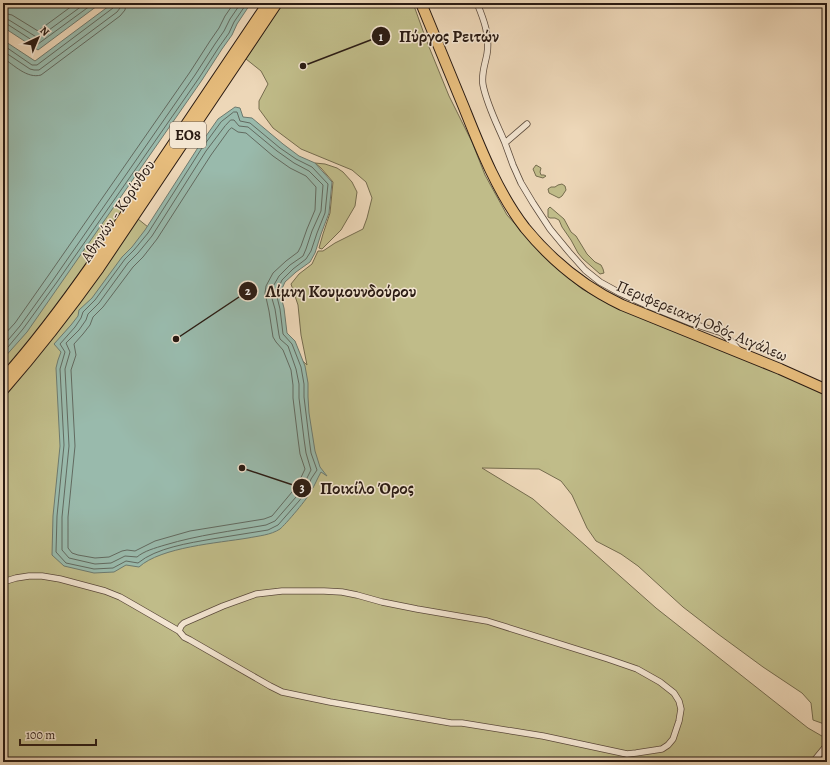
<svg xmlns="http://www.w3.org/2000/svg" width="830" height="765" font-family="Alegreya,serif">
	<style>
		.green { fill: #c0bc89; stroke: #756c4e }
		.water { fill: #99baac; stroke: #6d7a6f }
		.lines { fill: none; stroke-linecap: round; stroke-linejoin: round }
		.shore { stroke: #626a60; stroke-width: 1 }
		.street-casing { stroke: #5b4a3c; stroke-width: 7 }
		.highway-casing { stroke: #2a1b13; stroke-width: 12 }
		.street { stroke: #f3e5d1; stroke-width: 5.5 }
		.highway { stroke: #e6bc7c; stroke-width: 10 }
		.labels { text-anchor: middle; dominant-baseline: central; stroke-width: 3; stroke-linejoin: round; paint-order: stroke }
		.shield { fill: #f3e5d1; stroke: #66584c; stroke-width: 1 }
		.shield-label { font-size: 15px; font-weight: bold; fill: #2a1b13 }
		.street-label { font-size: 16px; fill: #2a1b13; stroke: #f3e5d1 }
		.leader { fill: none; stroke: #2a1b13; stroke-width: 1.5 }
		.callout-dot { fill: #2a1b13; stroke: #f3e5d1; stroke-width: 1.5 }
		.mark-label { font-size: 12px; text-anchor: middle; font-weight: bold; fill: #fff }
		.callout-label { font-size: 17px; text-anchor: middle; font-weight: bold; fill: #2a1b13; stroke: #f3e5d1; stroke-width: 3; stroke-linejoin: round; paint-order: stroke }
	</style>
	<rect width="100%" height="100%" fill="#edd7b8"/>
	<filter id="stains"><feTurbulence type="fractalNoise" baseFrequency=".005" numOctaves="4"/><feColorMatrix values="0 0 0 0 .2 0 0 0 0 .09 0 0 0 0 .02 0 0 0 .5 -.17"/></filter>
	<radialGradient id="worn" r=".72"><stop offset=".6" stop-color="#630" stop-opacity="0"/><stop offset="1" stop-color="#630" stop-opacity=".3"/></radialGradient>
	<path class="green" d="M283,3H413L427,42L449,96L472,142L485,175L507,215L532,243L554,266L582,289L617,308L773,370L827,395V725L813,720L811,703L802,693L763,667L718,634L683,607L638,566L621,554L596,541L587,528L572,495L561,481L539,469L482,468L533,499L656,608L808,728L827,739V762H3V257L72,166L234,296L307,365L301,335L298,305L291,284L299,274L312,264L318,251H323L335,243L363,229L367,218L372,198L366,182L352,170L301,149L273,128L259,109V101L268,84L261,71L246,59Z
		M315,163L325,164L337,168L343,172L352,182L357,192L355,206L341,230L322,249L319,248L323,234L330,213L333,182L321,168Z
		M536,165L541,168L540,172L541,175H544L546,176L543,178L536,176L533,169Z
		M562,184L565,186L566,190L562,196L559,198L549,193L548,189L551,187H555L558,185Z
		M550,207L564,219L571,232L576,236L587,254L595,262L601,265L603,269L604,273L600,274L583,259L578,253L571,240L562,227L559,220L555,218H550L548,217V209Z"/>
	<path class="water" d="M3,3H101L38,50L3,27Z
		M113,3H251L237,24L232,35L222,49L202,80L27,332L3,359V40L35,61Z
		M235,107L240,108L243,117L252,118L283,144L299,156L315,163L332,182L329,213L321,234L315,253L310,262L296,272L285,282L280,293L284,308L287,333L295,341L305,366L308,383V397L309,413L315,451L320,467L327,476L321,472C317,479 315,485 311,491C309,497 285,525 280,529C271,535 258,536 248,538C218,543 161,547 139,567L126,565L114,572L94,573L64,566L52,555L53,516L60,446L56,368L58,360L61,352L54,344L71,325L78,316L79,310L92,298L122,257L132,247L145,230L199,146L218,119Z"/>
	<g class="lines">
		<path class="shore" d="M3,13L12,15L38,31L76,3
			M3,19L9,20L38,38L86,3
			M3,24H7L38,44L94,3
			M3,45L32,65H37L113,8L115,6V3
			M3,51L30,69L34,70H39L117,12L120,8V3
			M3,58C14,65 27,79 41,75L120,16L125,10L126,3
			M234,112H237L240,121L250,123L280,148L296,159L312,167L328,184L325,213L317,233L311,251L306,259L293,269L282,280L276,293L280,309L283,334L292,344L301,367L304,384V397L309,438L311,453L317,470L311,479L307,491L299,501L278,525L268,530C249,533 231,536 212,539C189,543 156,548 138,563L126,561L113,568L94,569L66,563L56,552L57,516L64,445L60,369L65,352L60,344L75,327L81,318L83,312L95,300L125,259L134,250L148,233L202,148L221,122Z
			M231,120H234L239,126L248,127L277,151L294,163L309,171L323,185L321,211L312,231L306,249L303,256L290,265L279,276L271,290V295L275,309L279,335L280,339L288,346L296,369L299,384V398L304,439L306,453L311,470L307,478L303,489L275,521L266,525C232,531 198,535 165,545C155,548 144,551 137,557L125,556L111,563L95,564L69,558L62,550V517L69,446L65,369L70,352L66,343L79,330L86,320L88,314L99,303L128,263L138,253L152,236L206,151L225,126Z
			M232,128L238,132L246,133L273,156L290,168L306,176L316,187L315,210L307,229L301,246L298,252L286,261L273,273L266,286L265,293L269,311L273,337L276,342L283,350L291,370L293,385V398L298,439L300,454L305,469L297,486L272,516L264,519L190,531L155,541L135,551L127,550L122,551L109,557L95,558L78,555L72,553L68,548V517L75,446L71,370L76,355L74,344L83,334L90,325L93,317L103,307L133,267L143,257L157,239L211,155L229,130Z
			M3,336L15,323L48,276L190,72L210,41L219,28L225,16L234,3
			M3,346L20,326L53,280L195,75L215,44L224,31L230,19L241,3
			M3,353L23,329L57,282L199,78L219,47L229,33L234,22L247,3"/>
		<defs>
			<path id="street" d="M477,3C484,20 490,36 487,54C485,65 481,74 483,85C487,105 497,124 505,143
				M527,124L505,143L513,165L521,183L533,203L550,229L569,252L585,270L600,282L620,293L651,307L691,323L722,333L730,340L739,350
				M3,582L16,578L29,576H42L60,579L105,591L120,597L134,605L179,631L184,637L190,640L270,686L282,692L330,702L451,723H462L543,736L627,754L636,753L662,749L668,745L673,739L679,721L681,709L679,701L674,693L660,682L637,669L608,659L487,621L417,609L382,602L357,595L342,592L324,591H282L256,594L223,606L184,623L181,626L179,631
				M813,762L827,745"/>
			<path id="highway" d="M421,3C436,39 450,74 465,110C481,150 498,193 525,228C552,261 584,287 622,305L780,369L827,390
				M3,379C36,342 65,303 93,263L268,3
				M3,390C37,351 69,310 99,268L277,3"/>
		</defs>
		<use href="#street" class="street-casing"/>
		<use href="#highway" class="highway-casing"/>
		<use href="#street" class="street"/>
		<use href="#highway" class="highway"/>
	</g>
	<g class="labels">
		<rect class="shield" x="170" y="122" width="36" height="26" rx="3"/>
		<g class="shield-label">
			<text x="188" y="135">ΕΟ8</text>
		</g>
		<g class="street-label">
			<text transform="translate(118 211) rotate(-56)">Αθηνών - Κορίνθου</text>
			<text transform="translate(702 321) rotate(23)">Περιφερειακή Οδός Αιγάλεω</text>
		</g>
	</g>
	<path class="leader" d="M303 66L381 36M176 339L248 291M242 468L302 488"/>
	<g class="callout-dot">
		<circle cx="303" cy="66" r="4"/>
		<circle cx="176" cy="339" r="4"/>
		<circle cx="242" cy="468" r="4"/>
		<circle cx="381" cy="36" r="10"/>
		<circle cx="248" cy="291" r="10"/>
		<circle cx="302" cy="488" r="10"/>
	</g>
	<g class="mark-label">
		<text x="381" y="41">1</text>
		<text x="248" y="295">2</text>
		<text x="302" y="492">3</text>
	</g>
	<g class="callout-label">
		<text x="449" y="42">Πύργος Ρειτών</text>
		<text x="341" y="297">Λίμνη Κουμουνδούρου</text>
		<text x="367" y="494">Ποικίλο Όρος</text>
	</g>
	<rect width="830" height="765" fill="none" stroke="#edd7b8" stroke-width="16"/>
	<rect x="4" y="4" width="822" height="757" fill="none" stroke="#2a1b13" stroke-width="2"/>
	<rect x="8" y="8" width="814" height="749" fill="none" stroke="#2a1b13"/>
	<g transform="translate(38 38) rotate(44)" stroke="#f3e5d1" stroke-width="3" paint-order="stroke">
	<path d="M0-3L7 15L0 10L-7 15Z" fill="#2a1b13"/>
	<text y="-6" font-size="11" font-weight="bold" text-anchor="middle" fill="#2a1b13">N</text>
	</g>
	<path d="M20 739v6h76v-6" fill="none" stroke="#2a1b13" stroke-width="2"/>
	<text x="26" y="739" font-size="12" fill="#2a1b13" stroke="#f3e5d1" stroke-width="3" paint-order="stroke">100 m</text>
	<rect width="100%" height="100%" filter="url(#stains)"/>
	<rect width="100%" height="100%" fill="url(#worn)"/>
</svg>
